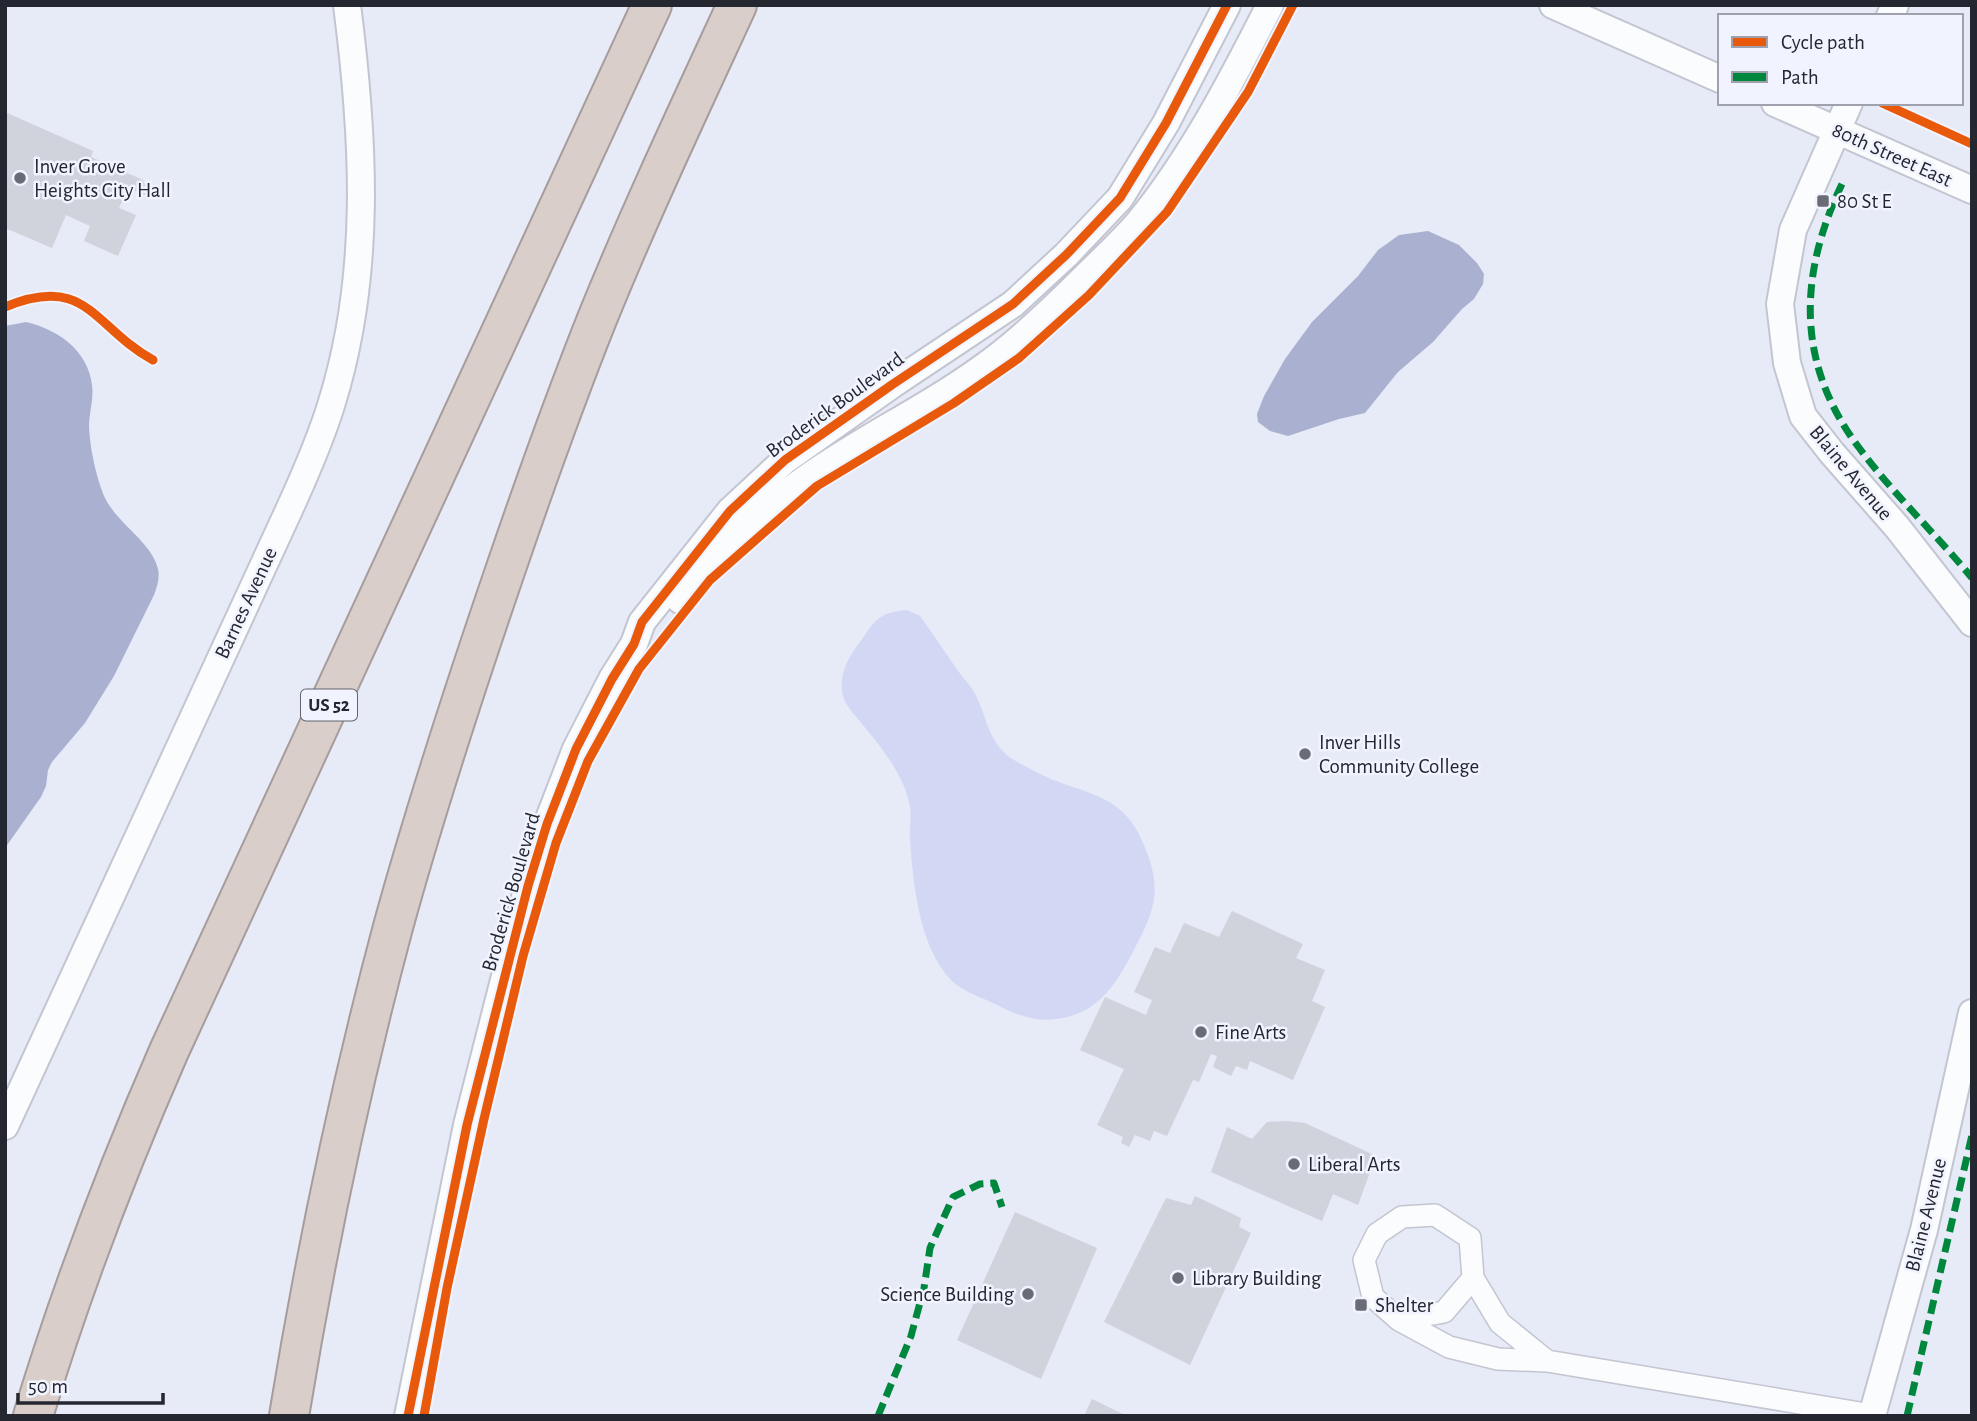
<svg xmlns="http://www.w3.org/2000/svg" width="1977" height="1421" font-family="'Alegreya Sans',sans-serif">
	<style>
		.green { fill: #d2d8f4 }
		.water { fill: #aab1d0 }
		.building { fill: #d0d2dc }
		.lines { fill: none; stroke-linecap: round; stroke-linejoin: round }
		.minor-casing { stroke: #c3c5d0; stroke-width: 24 }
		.tertiary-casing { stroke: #c3c5d0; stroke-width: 30 }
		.motorway-casing { stroke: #a69c9c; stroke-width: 42 }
		.minor { stroke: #fbfcfe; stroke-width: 21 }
		.tertiary { stroke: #fbfcfe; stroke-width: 26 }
		.motorway { stroke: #d9cec9; stroke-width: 38 }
		.quiet { stroke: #00873e; stroke-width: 7; stroke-dasharray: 14 7; stroke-linecap: butt }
		.cycleway-casing { stroke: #f1f4fe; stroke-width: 13 }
		.cycleway { stroke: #e8590c; stroke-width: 9 }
		.poi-dot { fill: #696b76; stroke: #f1f4fe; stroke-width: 2.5 }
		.labels { text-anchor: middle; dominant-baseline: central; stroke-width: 5; stroke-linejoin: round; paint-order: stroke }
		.shield { fill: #f1f4fe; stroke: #62646e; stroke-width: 2 }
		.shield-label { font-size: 19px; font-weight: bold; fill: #252730 }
		.street-label { font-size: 21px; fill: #252730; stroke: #f1f4fe }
		.poi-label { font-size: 21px; fill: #252730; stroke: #f1f4fe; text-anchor: start }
	</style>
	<rect width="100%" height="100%" fill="#e7eaf7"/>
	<path class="green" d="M907,610L920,616C933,634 945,652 958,671C964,679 973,688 977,698C988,721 987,737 1008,756C1013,760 1021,764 1027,767C1083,800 1125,784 1149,858C1160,892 1154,911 1138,942C1123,971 1107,1004 1074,1015C1044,1025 1022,1018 995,1004C981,997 963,992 951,980C919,947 913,883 910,839C909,828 912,816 910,806C904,775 882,748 863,725C858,718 850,711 846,703C835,682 847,658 860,642C876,619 878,613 907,610Z"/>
	<path class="water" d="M1428,231L1459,245L1477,263L1484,274L1483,284L1474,299L1462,309L1433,342L1398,372L1365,413L1339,419L1288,436L1270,431L1258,422L1257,414L1264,396L1285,359L1312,322L1358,276L1378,250L1399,235Z
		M26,322C57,329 88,350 92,385C94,398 89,413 89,427C90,449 96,476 104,496C116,523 152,542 158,569C160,578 157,587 154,595L114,676L85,723L52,762L48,770L46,786L41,797L5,848V326Z"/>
	<path class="building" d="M5,112L93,151L91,157L143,180L150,197L128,188L119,208L136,215L118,256L84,241L90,226L66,215L52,248L5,228Z
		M1232,911L1303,944L1296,958L1325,970L1312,1001L1325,1007L1293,1080L1250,1061L1247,1070L1236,1066L1231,1076L1213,1067L1217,1056L1211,1054L1199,1082L1193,1080L1167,1136L1154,1131L1150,1141L1135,1135L1129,1147L1121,1143L1123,1137L1097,1125L1124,1069L1080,1050L1105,997L1146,1015L1152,1000L1134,992L1155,947L1170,953L1184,923L1219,937Z
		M1288,1121L1305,1123L1376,1156L1358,1205L1333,1194L1322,1221L1211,1172L1227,1127L1252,1139L1267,1122Z
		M1195,1196L1241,1218L1239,1227L1251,1233L1190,1365L1104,1322L1166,1198L1191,1205Z
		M1015,1212L1097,1248L1041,1379L957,1340Z
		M1092,1399L1127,1416H1084Z"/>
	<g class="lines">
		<defs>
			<path id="minor" d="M1399,1320L1444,1312L1473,1278
				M1547,1361L1500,1323L1473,1278L1470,1238L1435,1215L1402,1217L1377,1234L1364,1260L1373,1297L1399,1320L1449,1347L1498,1359L1547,1361L1872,1415"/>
			<path id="tertiary" d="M1553,5L1720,79
				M1890,16L1895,5
				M1775,103L1972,190
				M1849,103L1793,230L1780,304L1787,363L1803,416L1832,453L1897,527L1972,623
				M680,600C716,559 753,517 797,485C859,439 931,407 993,360C1025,336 1055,307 1083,279C1102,260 1122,242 1139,222C1192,157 1232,80 1270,5
				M5,1126L289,510C305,475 321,439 332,402C372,273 364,137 347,5
				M408,1416L467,1125L528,886L547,824L576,749L612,679L634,644L642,622L730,511L785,460L893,384L1013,304L1066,255L1120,198L1166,123L1227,5
				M1872,1416L1924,1230L1972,1013"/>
			<path id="motorway" d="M33,1416C71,1291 117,1170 169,1051L652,5
				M289,1416C316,1251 350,1088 393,927C426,807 465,688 505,571C534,486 564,402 597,319C640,213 689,109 737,5"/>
		</defs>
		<use href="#minor" class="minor-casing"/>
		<use href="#tertiary" class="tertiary-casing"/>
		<use href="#motorway" class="motorway-casing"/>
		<use href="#minor" class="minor"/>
		<use href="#tertiary" class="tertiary"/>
		<use href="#motorway" class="motorway"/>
		<path class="quiet" d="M1842,184C1798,276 1796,365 1860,449C1894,495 1936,534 1972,578
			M878,1416L911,1336L924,1288L930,1248L953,1197L980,1184L994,1183L1002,1207
			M1907,1416L1972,1135"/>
		<defs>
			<path id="cycleway" d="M1882,103L1972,144
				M5,307C87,273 93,327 153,360
				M408,1416L467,1125L528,886L547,824L576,749L612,679L634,644L642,622L730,511L785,460L893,384L1013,304L1066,255L1120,198L1166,123L1227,5
				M424,1416L447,1288L484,1119L523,956L556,843L588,761L639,669L710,580L817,486L954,403L1019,358L1089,295L1167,212L1248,92L1293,5"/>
		</defs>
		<use href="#cycleway" class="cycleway-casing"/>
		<use href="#cycleway" class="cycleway"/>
	</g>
	<g class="poi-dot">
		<circle cx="20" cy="178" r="7"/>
		<rect x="1816" y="194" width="14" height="14" rx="3.5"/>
		<circle cx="1305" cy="754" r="7"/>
		<circle cx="1201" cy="1032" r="7"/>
		<circle cx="1294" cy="1164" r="7"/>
		<circle cx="1178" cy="1278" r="7"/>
		<circle cx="1028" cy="1294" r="7"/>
		<rect x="1354" y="1298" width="14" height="14" rx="3.5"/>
	</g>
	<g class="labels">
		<rect class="shield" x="301" y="689.5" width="56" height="31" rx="5"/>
		<g class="shield-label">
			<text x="329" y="705">US 52</text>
		</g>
		<g class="street-label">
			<text transform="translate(1892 155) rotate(24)">80th Street East</text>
			<text transform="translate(835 405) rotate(-36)">Broderick Boulevard</text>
			<text transform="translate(1851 473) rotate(50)">Blaine Avenue</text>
			<text transform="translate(246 603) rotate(-65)">Barnes Avenue</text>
			<text transform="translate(511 892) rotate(-74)">Broderick Boulevard</text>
			<text transform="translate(1926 1215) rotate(-76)">Blaine Avenue</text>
		</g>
		<g class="poi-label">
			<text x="34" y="166">Inver Grove<tspan x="34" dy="24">Heights City Hall</tspan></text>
			<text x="1837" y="201">80 St E</text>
			<text x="1319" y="742">Inver Hills<tspan x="1319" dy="24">Community College</tspan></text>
			<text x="1215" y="1032">Fine Arts</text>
			<text x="1308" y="1164">Liberal Arts</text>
			<text x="1192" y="1278">Library Building</text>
			<text x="1014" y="1294" text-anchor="end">Science Building</text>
			<text x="1375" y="1305">Shelter</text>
		</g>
	</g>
	<rect width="1977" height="1421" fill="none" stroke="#252730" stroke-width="14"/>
	<rect x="1718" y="14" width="245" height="91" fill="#f1f4fe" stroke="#9fa2ac" stroke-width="2"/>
	<rect x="1732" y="37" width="35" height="10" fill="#e8590c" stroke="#9fa2ac" stroke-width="2"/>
	<text x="1781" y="49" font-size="21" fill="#252730">Cycle path</text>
	<rect x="1732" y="72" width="35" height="10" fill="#00873e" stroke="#9fa2ac" stroke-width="2"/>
	<text x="1781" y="84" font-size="21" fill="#252730">Path</text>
	<path d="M18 1393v10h145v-10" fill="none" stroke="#252730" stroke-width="3.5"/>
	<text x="28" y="1393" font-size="21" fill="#252730" stroke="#f1f4fe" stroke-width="5" paint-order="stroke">50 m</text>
</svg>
